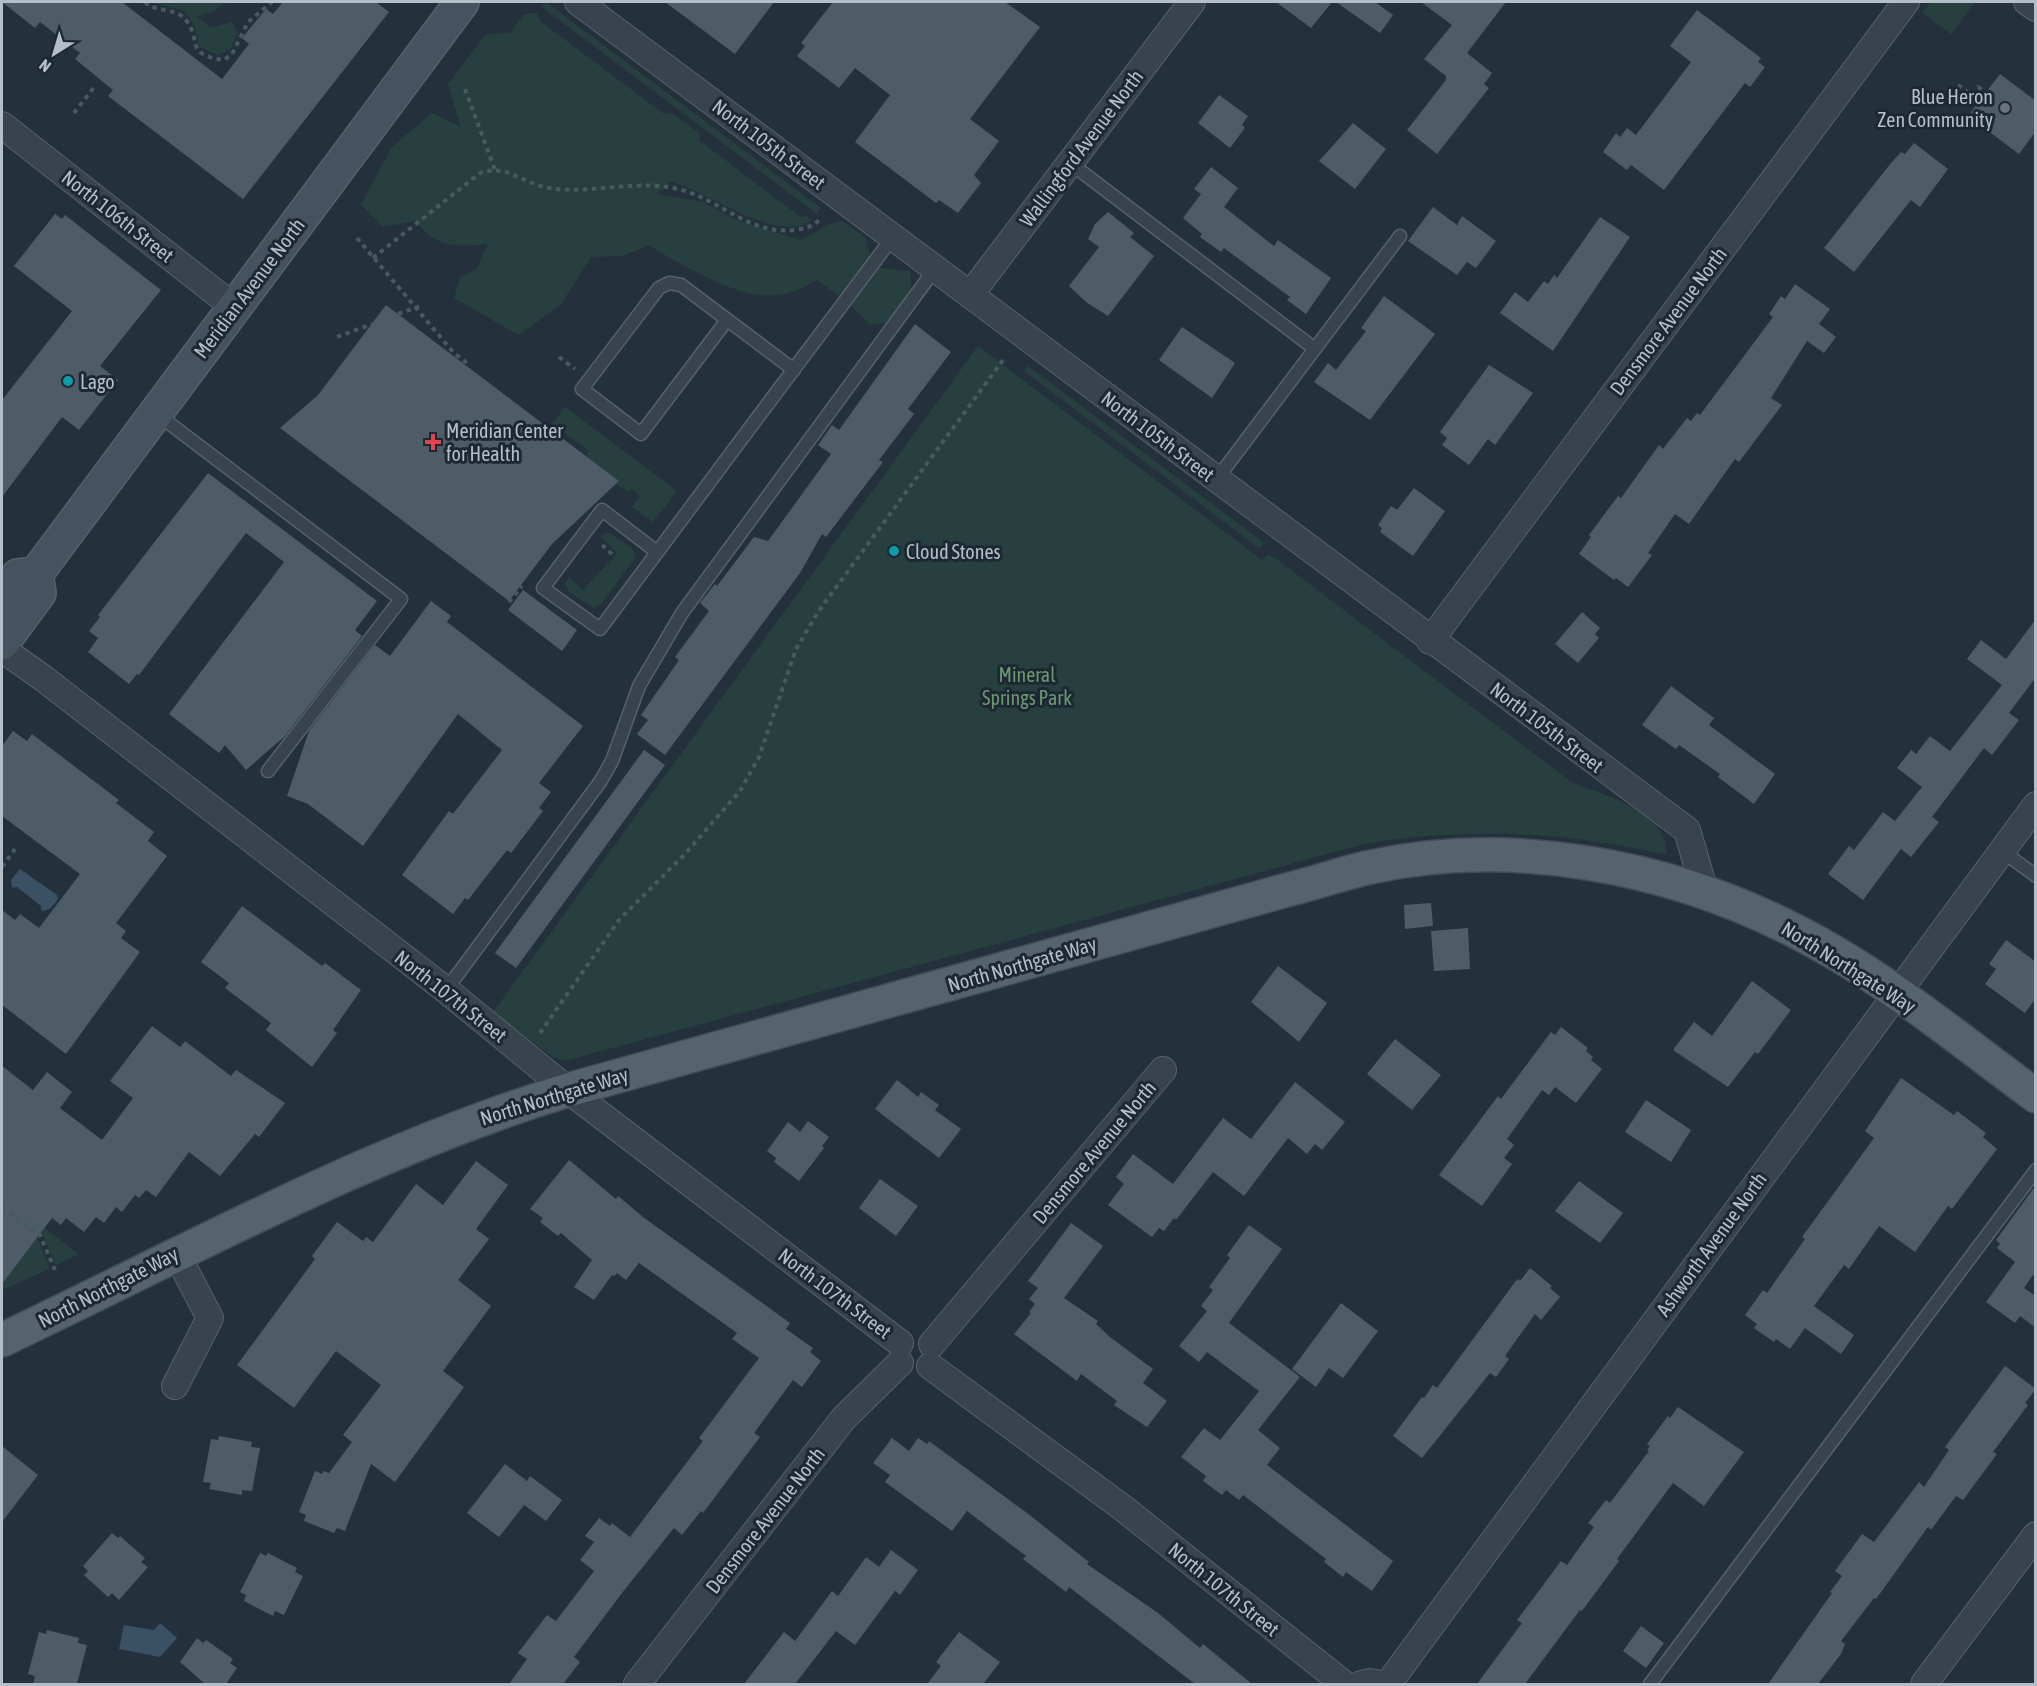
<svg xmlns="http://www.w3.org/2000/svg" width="2037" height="1686" font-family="'Asap Condensed',sans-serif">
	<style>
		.green { fill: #273f3f }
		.water { fill: #3a5165 }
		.building { fill: #4e5c67 }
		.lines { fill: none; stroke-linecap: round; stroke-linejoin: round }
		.lane-casing { stroke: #56616b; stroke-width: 15 }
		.street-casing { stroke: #56616b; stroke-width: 28 }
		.secondary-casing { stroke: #56616b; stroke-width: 36 }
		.primary-casing { stroke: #414c56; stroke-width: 36 }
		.path { stroke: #465c5c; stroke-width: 4; stroke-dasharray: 4.5 4.5; stroke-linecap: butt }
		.lane { stroke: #38434d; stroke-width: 12 }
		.street { stroke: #38434d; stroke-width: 26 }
		.secondary { stroke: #465260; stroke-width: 33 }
		.primary { stroke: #56626d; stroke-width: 33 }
		.worship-dot { fill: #6b7280; stroke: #1d2832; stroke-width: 2 }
		.culture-dot { fill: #0f9aa8; stroke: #1d2832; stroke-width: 2 }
		.health-dot { fill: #e0444e; stroke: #1d2832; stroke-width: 2 }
		.labels { text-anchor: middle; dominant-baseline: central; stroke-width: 6; stroke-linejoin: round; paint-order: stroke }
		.poi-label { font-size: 20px; fill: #b4bec8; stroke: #1d2832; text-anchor: start }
		.street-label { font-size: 20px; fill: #b4bec8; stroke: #1d2832 }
		.park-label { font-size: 20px; fill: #6c9872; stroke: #1d2832 }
	</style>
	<rect width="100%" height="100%" fill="#24313d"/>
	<path class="green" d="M152,2H226L212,12L196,16L211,27L233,22L237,33L230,50L217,55L199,46C195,27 192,10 170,7C163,5 157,5 152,2Z
		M546,2L821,208L817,214L542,7Z
		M1931,2H1975L1951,34L1922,12Z
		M530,13H537L540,21L664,114L672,113L700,133V141L801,217L806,216L812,220C779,246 706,190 671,182L657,194L703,202L734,219L801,240L830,224L842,221L866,238L872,267L910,271L913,305L898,323L869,324L851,305L817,280C805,287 793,293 778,295C739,301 683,264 649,246L621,256L591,257L561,304L519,335L454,298L460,278L477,268L488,244C455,247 437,248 415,221L383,227L361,204L392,147L432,113L461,127L448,84L486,34L510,33L523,15Z
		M978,346L1262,560L1268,555L1275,558L1573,783C1605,795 1671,813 1666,855C1562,831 1470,827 1364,844L576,1058L564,1061L553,1057L493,1012Z
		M1028,366L1264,543L1260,549L1024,371Z
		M565,407L677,491L653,522L632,507L640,496L631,489L628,492L616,484L618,480L586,456L589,451L552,424Z
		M608,532L632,548L636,557L601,604L593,608L569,592L565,583L569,577L583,590L617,553L600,536Z
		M2,1196L79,1254L56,1265L42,1233L2,1202Z
		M2,1210L37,1237L50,1269L2,1290V1281L34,1241L2,1216Z"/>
	<path class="water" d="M20,869L57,895L58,899L50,909L42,911L41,906L17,887L12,888L11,880Z
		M160,1623L177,1638L160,1657L119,1649L124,1625L154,1630Z"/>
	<path class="building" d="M2,2H122L222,79L249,44L242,38L266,9L273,14L283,2H376L389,12L243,199L108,96L113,90L75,59L80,53L40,22L35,28Z
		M665,2H774L735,54Z
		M833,2H1005L1040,27L970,119L999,141L974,175L981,183L958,213L939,200L936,203L855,142L890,95L855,68L839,88L797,56L805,46L801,43Z
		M1276,2H1332L1311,28Z
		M1336,2H1375L1393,15L1380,33Z
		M1421,2H1506L1467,53L1492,73L1484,84L1489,88L1437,154L1407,130L1446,80V76L1424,59L1452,25Z
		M1697,10L1761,58L1758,62L1765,67L1750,87L1745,83L1664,190L1631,165L1627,170L1603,152L1616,133L1620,137L1627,128L1636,135L1691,62L1670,46Z
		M2000,74L2036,101V131L2019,154L1968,116Z
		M1219,95L1248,116L1242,125L1245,128L1230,148L1198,123Z
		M1353,123L1386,149L1355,189L1319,161Z
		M1914,143L1948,169L1920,207L1911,200L1854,272L1824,248L1891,163L1901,152L1905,154Z
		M1211,167L1238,188L1224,207L1274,246L1278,240L1331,278L1306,314L1287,300L1290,297L1224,248L1221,252L1200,237L1202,234L1183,218L1201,194L1194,189Z
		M1433,207L1457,225L1462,216L1496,241L1476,268L1467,262L1457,275L1408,241Z
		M1108,212L1134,233L1130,237L1154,256L1108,316L1086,302L1069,286L1099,247L1088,239L1095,224Z
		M55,214L62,219L65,215L161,290L100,366L118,380L79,430L62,417L2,497V400L72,311L14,266Z
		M1600,217L1630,237L1553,351L1500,313L1515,292L1528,302L1544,281L1548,284L1554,275L1557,278Z
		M1795,284L1830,309L1819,324L1836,337L1824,353L1807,341L1771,398L1782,405L1739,462L1735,459L1689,524L1675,514L1648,553L1652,555L1628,587L1616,578L1614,580L1579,554L1591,537L1589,535L1618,496L1621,498L1659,445L1663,449L1687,418L1691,421L1697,413L1700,415L1773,317L1769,314L1781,296L1785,299Z
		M1384,296L1435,334L1370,420L1314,382L1328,363L1336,370L1366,331L1361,328Z
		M386,305L619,481L552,544L509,601L280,428L318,395Z
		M915,324L951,352L908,409L914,414L879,460L883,462L826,537L822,534L800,573L665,755L637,734L648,720L641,715L679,660L675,657L709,611L700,603L715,584L717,586L754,537L768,541L831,454L818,445L832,425L839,430Z
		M1182,327L1235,363L1212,398L1159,360Z
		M1489,365L1533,393L1495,445L1488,439L1469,465L1442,445L1447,438L1440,432Z
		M208,473L377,601L355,630L362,636L285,736L246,770L225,745L219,753L169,714L284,562L246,533L139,675L137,674L129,684L88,652L98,638L89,631L100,617L98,615Z
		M1414,488L1445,511L1413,556L1380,532L1382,528L1378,525L1391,506L1397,510Z
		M523,590L577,630L562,651L508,610Z
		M431,601L451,616L447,622L583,726L539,783L551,792L539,808L543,811L511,853L507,850L468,900L465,898L453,914L402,875L449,811L453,814L502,750L458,714L363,846L308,804L287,796L309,731L375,645L390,656Z
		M1582,612L1600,628L1595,634L1599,638L1578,663L1555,644Z
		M2036,619V677L2009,713L2019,720L1992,755L1984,748L1932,817L1939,822L1911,857L1901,849L1863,900L1828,874L1849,846L1854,850L1883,812L1895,821L1922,787L1897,768L1911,750L1916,754L1930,736L1950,751L2002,685L1967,659L1981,640L2006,659Z
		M1671,686L1714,718L1709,725L1775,774L1754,804L1718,777L1720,774L1679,745L1676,749L1642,725Z
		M13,731L27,741L32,734L119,800L116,803L154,832L148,841L167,856L116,923L126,931L121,938L140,952L66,1054L2,1005V910L15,920L20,914L39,928L80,874L2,816V746Z
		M644,750L665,765L516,968L495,953Z
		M1431,903L1433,926L1405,929L1404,905Z
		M242,906L322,966L325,963L361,990L333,1030L337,1033L312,1067L266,1030L271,1023L225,988L229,983L201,962Z
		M1468,928L1470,969L1434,971L1431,931Z
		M2006,940L2036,962V998L2025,1013L1985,984L1996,969L1989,964Z
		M1278,966L1327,1003L1299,1042L1251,1002Z
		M1752,981L1791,1010L1758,1054L1755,1052L1728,1087L1673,1050L1694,1022L1712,1036Z
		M152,1026L180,1047L185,1041L231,1076L236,1070L285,1103L259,1137L255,1134L220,1176L189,1152L156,1197L146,1190L139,1198L135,1195L122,1212L116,1207L104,1223L96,1217L84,1232L66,1218L61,1225L52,1218L2,1284V1066L33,1090L47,1072L72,1092L60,1108L102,1140L133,1098L110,1081Z
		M1561,1027L1588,1048L1586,1051L1593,1057L1591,1060L1602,1069L1576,1103L1555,1087L1549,1095L1542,1090L1507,1139L1514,1145L1504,1158L1512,1164L1482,1206L1439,1175L1498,1096L1501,1099L1551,1032L1555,1035Z
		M1395,1039L1441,1075L1412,1110L1367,1074Z
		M1901,1078L1954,1115L1957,1111L1986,1133L1983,1137L1997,1149L1952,1209L1948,1206L1915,1252L1879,1226L1849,1269L1844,1265L1814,1306L1854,1335L1841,1354L1805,1328L1790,1349L1776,1339L1774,1342L1754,1328L1757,1324L1745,1315L1763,1290L1767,1293L1805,1239L1802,1237L1874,1138L1865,1131Z
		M897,1080L918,1097L921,1092L939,1105L935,1110L961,1129L939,1158L875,1109Z
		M1295,1082L1345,1122L1322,1150L1315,1144L1307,1154L1288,1138L1244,1196L1213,1172L1176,1220L1174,1218L1164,1231L1159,1228L1152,1237L1108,1205L1124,1184L1116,1177L1133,1154L1173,1184L1223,1118L1251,1139Z
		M1646,1100L1691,1130L1671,1162L1625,1132Z
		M808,1121L829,1137L822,1146L824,1148L799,1181L774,1162L776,1158L767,1151L788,1122L800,1132Z
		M569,1160L616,1199L618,1196L643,1217L790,1323L786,1329L813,1348L810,1352L821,1361L802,1387L793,1380L754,1433L760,1437L703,1513L701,1511L682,1535L674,1528L622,1593L574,1657L580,1662L563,1684H509L527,1659L518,1653L547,1615L556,1621L594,1571L580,1560L594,1542L585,1536L599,1518L610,1526L612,1523L630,1537L703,1441L699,1438L759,1358L732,1339L737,1333L639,1263L626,1280L617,1273L614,1276L612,1275L594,1300L574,1287L592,1260L561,1233L558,1236L540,1222L543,1218L530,1209Z
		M476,1161L508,1185L476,1229L489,1239L458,1280L491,1306L443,1371L464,1387L395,1482L371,1464L345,1531L337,1528L334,1533L304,1521L306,1515L299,1512L315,1471L322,1474L324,1471L329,1473L352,1442L343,1435L381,1385L336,1351L294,1408L237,1365L315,1259L312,1256L337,1222L363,1241L366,1237L373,1242L416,1184L443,1205Z
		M880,1179L918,1206L896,1236L859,1208Z
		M1579,1181L1623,1213L1600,1243L1555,1211Z
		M2036,1185V1277L2033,1275L2024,1288L2036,1296V1328L2020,1316L2015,1323L1986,1302L2015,1262L1997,1248L2000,1244L1996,1240Z
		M1071,1223L1103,1246L1064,1298L1098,1321L1096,1324L1110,1337L1153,1369L1143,1383L1167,1401L1147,1427L1114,1405L1117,1401L1081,1374L1077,1381L1014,1334L1031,1313L1029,1312L1035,1304L1029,1299L1038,1288L1028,1281Z
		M1249,1225L1282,1249L1229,1323L1300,1377L1258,1430L1280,1448L1267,1465L1393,1561L1372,1591L1346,1572L1343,1577L1324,1562L1326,1559L1243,1495L1239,1500L1226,1490L1222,1495L1203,1481L1206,1476L1181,1457L1204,1428L1220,1440L1259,1391L1207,1352L1199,1362L1179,1346L1207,1311L1201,1306L1213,1290L1209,1287L1230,1258L1227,1255Z
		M1530,1268L1552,1286L1550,1288L1560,1297L1541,1320L1535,1314L1505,1356L1509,1359L1496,1377L1490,1373L1422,1458L1393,1436L1422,1397L1424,1398L1433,1385L1437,1388L1515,1282L1518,1279L1520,1281Z
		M1341,1303L1378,1331L1343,1378L1329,1368L1316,1387L1292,1369Z
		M2005,1366L2036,1389L2025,1403L2028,1405L1993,1452L1997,1454L1963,1500L1956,1496L1931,1530L1928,1527L1876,1599L1874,1598L1841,1641L1845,1644L1841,1654L1818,1684H1768L1832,1593L1830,1592L1842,1576L1835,1571L1862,1534L1874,1542L1919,1482L1924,1487L1949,1450L1945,1447Z
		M1678,1407L1744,1452L1704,1506L1673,1483L1617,1559L1619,1561L1582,1611L1580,1610L1525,1684H1477L1522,1623L1517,1620L1535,1596L1561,1561L1567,1565L1594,1527L1588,1523L1606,1500L1610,1503L1649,1451L1647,1450L1650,1446L1647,1444L1668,1416L1670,1418Z
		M219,1436L252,1442L251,1447L260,1448L252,1491L242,1490V1495L209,1489L211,1483L203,1482L211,1439L218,1440Z
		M892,1438L909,1451L918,1438L927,1444L929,1441L1027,1513L1089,1562L1087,1564L1158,1613L1200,1648L1203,1644L1252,1684H1195L1069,1587L1066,1592L1023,1559L1026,1556L967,1511L952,1531L885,1482L890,1475L873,1463Z
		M2,1446L38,1475L2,1522Z
		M505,1464L527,1481L530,1476L562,1500L546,1521L524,1505L499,1537L467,1513Z
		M112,1533L118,1538L120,1536L145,1558L141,1562L148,1567L119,1600L112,1593L108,1597L84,1575L88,1571L83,1566Z
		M891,1550L918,1570L900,1595L895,1591L855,1645L836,1631L795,1684H744L784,1632L795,1641L832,1591L838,1596L866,1557L879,1567Z
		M260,1553L266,1556L268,1553L297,1568L295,1572L303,1576L284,1615L275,1611L273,1616L244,1601L246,1595L240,1592Z
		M1641,1626L1664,1643L1646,1668L1623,1651Z
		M47,1630L79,1638L78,1643L87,1645L77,1684H33L35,1676L28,1674L39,1632L46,1634Z
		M959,1632L1000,1662L983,1684H927L941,1666L936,1662Z
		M197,1638L203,1643L206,1640L233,1659L230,1663L237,1668L226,1684H205L180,1662Z"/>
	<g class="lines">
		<defs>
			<path id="lane" d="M1070,163L1315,349
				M727,320L641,434L582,389L659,288L669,283L681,285L794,370
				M157,414L401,599L268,771
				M1216,480L1400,236
				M657,552L602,510L543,588L600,629C697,499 795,367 893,237
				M2002,851L2036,876
				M446,990L600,782L612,761L639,686L682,613L935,269
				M1650,1684L2036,1170"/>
			<path id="street" d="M578,2L1687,830L1705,892
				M2027,2L2036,8
				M2,125L234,307
				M970,295L1192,2
				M1430,641L1906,2
				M2,649L43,678L446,990L568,1090L900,1343
				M932,1344L1163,1070
				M930,1366L1123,1508L1344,1684
				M175,1386L210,1318L176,1253
				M637,1684L844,1418L900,1363
				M1361,1684L1369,1682L1383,1684
				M1388,1684L2036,805
				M1924,1684L2036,1535"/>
			<path id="secondary" d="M2,599L18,576L36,574
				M2,643L39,593L36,574L462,2"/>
			<path id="primary" d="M2,1340C189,1251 369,1151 568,1090L1283,891C1311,884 1338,875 1366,868C1509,836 1668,865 1797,932C1882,975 1958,1039 2036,1096"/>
		</defs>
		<use href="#lane" class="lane-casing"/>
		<use href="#street" class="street-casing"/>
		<use href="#secondary" class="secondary-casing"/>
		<use href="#primary" class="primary-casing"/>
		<path class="path" d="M145,2C156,13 176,7 186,20C202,40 184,55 224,60L232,54L248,22L272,2
			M1958,85L1972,95L1978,87L1986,93
			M465,89L495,170
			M74,113L95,86
			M357,238L454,353L467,363L465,365
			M373,258L480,173C505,163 524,184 549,188C593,195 642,177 685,191C724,203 751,235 795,230C805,228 811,228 819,220
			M398,314L423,305
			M337,337L372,324
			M559,357L575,369
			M602,545L614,556
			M509,602L522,586
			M2,867L15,849
			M540,1033L619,920L685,854L740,791L759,757L796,649L818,612L1003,360
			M2,1207L40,1235L55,1270"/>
		<use href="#lane" class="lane"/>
		<use href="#street" class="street"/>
		<use href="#secondary" class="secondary"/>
		<use href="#primary" class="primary"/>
	</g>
	<circle class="worship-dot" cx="2005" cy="108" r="6"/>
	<g class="culture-dot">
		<circle cx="68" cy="381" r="6"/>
		<circle cx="894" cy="551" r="6"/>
	</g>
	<path class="health-dot" d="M430 433h6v6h6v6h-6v6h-6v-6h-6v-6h6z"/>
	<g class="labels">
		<g class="poi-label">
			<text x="1993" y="96" text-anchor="end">Blue Heron<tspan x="1993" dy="23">Zen Community</tspan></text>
			<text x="80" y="381">Lago</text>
			<text x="446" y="430">Meridian Center<tspan x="446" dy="23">for Health</tspan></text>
			<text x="906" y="551">Cloud Stones</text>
		</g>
		<g class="street-label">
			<text transform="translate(769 144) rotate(37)">North 105th Street</text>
			<text transform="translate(1081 148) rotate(-53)">Wallingford Avenue North</text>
			<text transform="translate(118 216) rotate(38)">North 106th Street</text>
			<text transform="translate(249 288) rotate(-53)">Meridian Avenue North</text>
			<text transform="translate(1668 321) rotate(-53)">Densmore Avenue North</text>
			<text transform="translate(1158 436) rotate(37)">North 105th Street</text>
			<text transform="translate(1547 727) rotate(37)">North 105th Street</text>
			<text transform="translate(1022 964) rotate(-16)">North Northgate Way</text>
			<text transform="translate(1849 967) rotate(32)">North Northgate Way</text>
			<text transform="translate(451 996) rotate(38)">North 107th Street</text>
			<text transform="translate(554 1096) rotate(-17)">North Northgate Way</text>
			<text transform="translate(1094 1152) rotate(-50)">Densmore Avenue North</text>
			<text transform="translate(1711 1244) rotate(-54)">Ashworth Avenue North</text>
			<text transform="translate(108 1287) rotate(-27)">North Northgate Way</text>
			<text transform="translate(835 1293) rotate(37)">North 107th Street</text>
			<text transform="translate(765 1520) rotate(-52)">Densmore Avenue North</text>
			<text transform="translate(1224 1589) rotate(39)">North 107th Street</text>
		</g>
		<g class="park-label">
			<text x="1027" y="674">Mineral<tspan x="1027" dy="23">Springs Park</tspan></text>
		</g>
	</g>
	<rect width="2037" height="1686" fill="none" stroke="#b4bec8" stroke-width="6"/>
	<g transform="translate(54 54) rotate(217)" stroke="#1d2832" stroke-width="4.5" paint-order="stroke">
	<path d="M0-4.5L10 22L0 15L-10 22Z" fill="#b4bec8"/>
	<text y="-9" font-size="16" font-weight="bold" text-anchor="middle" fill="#b4bec8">N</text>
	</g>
</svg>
